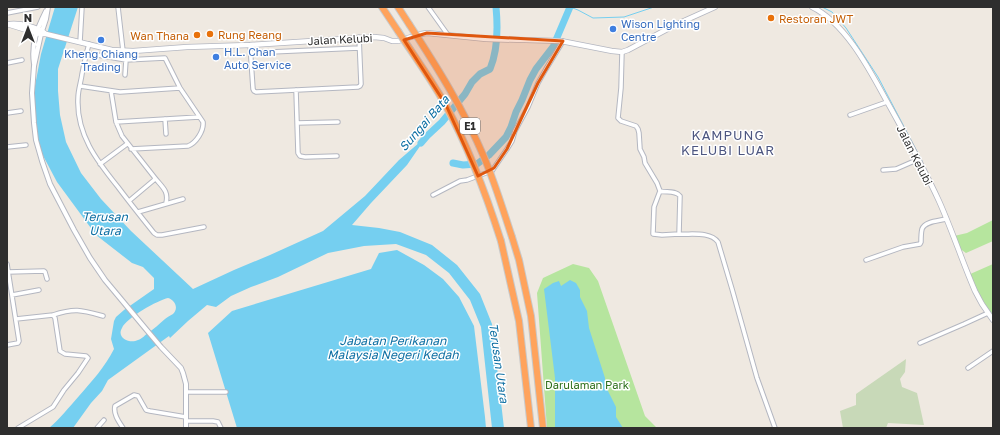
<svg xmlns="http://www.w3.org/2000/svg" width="1000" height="435" font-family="'Golos Text',sans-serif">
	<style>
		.green { fill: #b6e59e }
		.cemetery { fill: #c8d9b8 }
		.water { fill: #75cff0; fill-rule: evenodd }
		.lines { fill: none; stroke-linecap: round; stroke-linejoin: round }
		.stream { stroke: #75cff0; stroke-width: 1 }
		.river { stroke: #75cff0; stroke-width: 7 }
		.minor-casing { stroke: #b4b7c1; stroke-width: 5.5 }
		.tertiary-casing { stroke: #b4b7c1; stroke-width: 6 }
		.secondary-casing { stroke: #b4b7c1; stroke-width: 6 }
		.motorway-casing { stroke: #c9c9c9; stroke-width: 8 }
		.minor { stroke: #fff; stroke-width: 3.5 }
		.tertiary { stroke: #fff; stroke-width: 4 }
		.secondary { stroke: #fff; stroke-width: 4.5 }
		.motorway { stroke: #ffa35c; stroke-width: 6 }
		.motorway-bridge-casing { stroke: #c9c9c9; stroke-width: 8; stroke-linecap: butt }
		.motorway-bridge { stroke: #ffa35c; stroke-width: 6 }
		.marked { fill: #df570e; fill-opacity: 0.2; stroke: #df570e; stroke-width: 3; stroke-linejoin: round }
		.food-dot { fill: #e8710a; stroke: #fff; stroke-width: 1.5 }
		.shop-dot { fill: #3f7fe0; stroke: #fff; stroke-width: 1.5 }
		.labels { text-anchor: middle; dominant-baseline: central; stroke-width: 3; stroke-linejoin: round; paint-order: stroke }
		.shield { fill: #fff; stroke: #6d6d6d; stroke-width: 1 }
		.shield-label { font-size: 10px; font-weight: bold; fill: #2e2e2e }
		.food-label { font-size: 11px; fill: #c56008; stroke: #fff; text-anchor: start }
		.shop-label { font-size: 11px; fill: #366cbe; stroke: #fff; text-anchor: start }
		.street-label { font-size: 11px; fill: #2e2e2e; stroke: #fff }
		.park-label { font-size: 11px; fill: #2c6e1b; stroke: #fff }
		.water-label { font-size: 12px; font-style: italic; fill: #0d6fa3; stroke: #fff }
		.quarter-label { font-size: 13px; letter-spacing: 1px; fill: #4d5680; stroke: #fff }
	</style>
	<rect width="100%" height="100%" fill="#efe9e1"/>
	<path class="green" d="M993,220V241L966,253L959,248L954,236L967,233Z
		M573,264L589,268L598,281L645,416L657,428H547L537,293L543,278Z
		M993,264V319L968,275Z"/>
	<path class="cemetery" d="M906,359L905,372L900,379L902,387L917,393L924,425L888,423L886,428H843L840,411L856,405V394Z"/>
	<path class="water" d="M55,7H78L58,69V91L60,115L66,142L81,173L101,199L131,231L193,289L234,270L270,255L323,231L365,196L399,160L427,136L407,165L371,203L352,225L379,228L400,232L432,245L457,265L480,294L492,324L504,428H492L481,327L470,300L449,273L426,255L396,244L364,246L328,253L278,277L251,287L231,296L216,307L207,305L188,321L170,338L169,336L108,380L102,391L91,403L73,428H49C60,419 69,407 79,396C92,381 105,367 114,349L111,339L114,321L116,317L124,310L154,289V278L143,267L132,263L96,235L57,182L40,150L35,118L34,91L41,54ZM168,298C175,300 179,308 173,314C170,316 167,317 165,319C159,324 154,329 148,333C145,335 142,339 138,340C130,344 116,338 122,328C126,318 158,300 168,298Z
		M397,250L424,265L443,279L459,297L474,326L485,417L486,428H237L208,333L232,311L371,269L379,253Z
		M570,280L576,283L580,290V297L587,311L589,328L605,378V385L616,407V417L623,428H555V378L544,289L553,283L559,281L561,286Z"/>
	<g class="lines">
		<path class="stream" d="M570,7L578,10L593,18L624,17L654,7
			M822,7L832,12L846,28L878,77L922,161"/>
		<path class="river" d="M421,143L427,136L442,122L465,94L472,82L480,74L490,69C498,50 498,28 496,7
			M453,163L463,165L477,164L489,155L506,137L511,127L516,112L522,100L530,80L536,69L553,47L570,7"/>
		<defs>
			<path id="minor" d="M118,7L123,51
				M428,7L448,35
				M7,13L38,7
				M80,42L82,7
				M89,44C86,54 84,64 82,74C81,82 78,90 78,98C76,134 97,161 118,187C130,203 142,218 154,233L157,235H162L204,227
				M250,45L253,89L254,91L256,92L358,87L360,86L361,84L359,37
				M622,52L621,88L618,118L621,121L636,126L638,129L639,133L640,149L644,157L645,163L657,183L660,191C666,193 675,190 680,196L679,234C690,235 710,231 718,242L732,289L757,378L775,428
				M86,53L126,60L165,58L180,88L203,122C204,131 196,143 188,146L131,149
				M251,53L359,48
				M7,63L22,60
				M125,75L126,60
				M80,86L120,92L180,88
				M296,90L298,153L300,156L305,157L337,156
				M111,91L116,122L122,136L155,178L154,180L129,201
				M7,113L21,111
				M850,115L887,102
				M165,119L166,134
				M116,122L199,117
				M297,123L338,122
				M7,147L26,145
				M100,164L127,144
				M883,170L896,169L919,159
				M155,178C162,187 169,191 166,203
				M660,191L654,207L653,234L662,235L679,234
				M433,195L460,181L467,180L483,174L492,171L494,168L507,149L512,141L515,131L528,107L538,83L546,69L563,41
				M138,212L183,199
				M866,260L903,247L920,244L921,242C921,238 921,233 922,229C925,221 939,221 946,219
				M7,264L19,341L18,343L7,345
				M8,272L44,271L45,272L47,279
				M12,295L39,290
				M53,315C75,308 81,310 103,316
				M16,319L53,315L55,318L60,351L65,354L86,356L88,358L78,373L64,390L53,407L18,428
				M920,343L964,324L988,313
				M968,368L993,351
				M186,392H226
				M186,421H213L218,422L221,428
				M97,428L104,420
				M123,428C119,422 113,414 115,406L134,395L138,396L146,410L150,411L186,417"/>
			<path id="tertiary" d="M48,7L46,19L41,34L34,66L32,93L34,123L36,140L42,161L50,184L74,230L90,258L105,280L145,328L161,347L181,368L183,373L186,384V428
				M34,64C31,44 37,29 46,11"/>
			<path id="secondary" d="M812,7C845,23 868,67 885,98C904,132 923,166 939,201C952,230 962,261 975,291L982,304L993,320
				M7,24L36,33L41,34H46L112,50L133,51L187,47L250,45L374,37L384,38L392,41H398L421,34L427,33L486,39L561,41L612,51L622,52L628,50L675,25L715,7
				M10,24C21,23 37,27 46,34"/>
			<path id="motorway" d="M382,7L398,31
				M398,7L409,24
				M512,237L519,260L531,316L543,428
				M501,241L519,321L531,428"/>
		</defs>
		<use href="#minor" class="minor-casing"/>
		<use href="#tertiary" class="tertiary-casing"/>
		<use href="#secondary" class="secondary-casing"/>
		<use href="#motorway" class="motorway-casing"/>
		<use href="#minor" class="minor"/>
		<use href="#tertiary" class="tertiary"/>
		<use href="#secondary" class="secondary"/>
		<use href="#motorway" class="motorway"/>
		<defs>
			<path id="motorway-bridge" d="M409,24C437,67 464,110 484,157C495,183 503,210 512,237
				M398,31C414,56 432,80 446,106C469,148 486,194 501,241"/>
		</defs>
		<use href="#motorway-bridge" class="motorway-bridge-casing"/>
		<use href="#motorway-bridge" class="motorway-bridge"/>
	</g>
	<path class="marked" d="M427,33L563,41L538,83L507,149L494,168L478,176L446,105L404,40Z"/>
	<g class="food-dot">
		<circle cx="771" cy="18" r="4"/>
		<circle cx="210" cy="34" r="4"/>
		<circle cx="197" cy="35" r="4"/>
	</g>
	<g class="shop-dot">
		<circle cx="613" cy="29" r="4"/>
		<circle cx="101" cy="40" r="4"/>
		<circle cx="216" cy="57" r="4"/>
	</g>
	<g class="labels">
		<rect class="shield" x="460" y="118" width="20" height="16" rx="3"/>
		<g class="shield-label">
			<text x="470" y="126">E1</text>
		</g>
		<g class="food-label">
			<text x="779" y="18">Restoran JWT</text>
			<text x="218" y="34">Rung Reang</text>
			<text x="189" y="35" text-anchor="end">Wan Thana</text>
		</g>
		<g class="shop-label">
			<text x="621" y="23">Wison Lighting<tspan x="621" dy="13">Centre</tspan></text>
			<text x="224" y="51">H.L. Chan<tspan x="224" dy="13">Auto Service</tspan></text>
			<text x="101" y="53" text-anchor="middle">Kheng Chiang<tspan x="101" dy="13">Trading</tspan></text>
		</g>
		<g class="street-label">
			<text transform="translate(340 39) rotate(-3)">Jalan Kelubi</text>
			<text transform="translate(915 155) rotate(63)">Jalan Kelubi</text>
		</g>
		<g class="park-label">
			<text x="587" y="384">Darulaman Park</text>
		</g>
		<g class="water-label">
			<text transform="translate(424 123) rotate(-49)">Sungai Bata</text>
			<text x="105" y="216">Terusan<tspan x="105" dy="14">Utara</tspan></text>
			<text x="393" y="340">Jabatan Perikanan<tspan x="393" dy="14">Malaysia Negeri Kedah</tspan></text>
			<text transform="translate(499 363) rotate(82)">Terusan Utara</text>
		</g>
		<g class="quarter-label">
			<text x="728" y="135">KAMPUNG<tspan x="728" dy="15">KELUBI LUAR</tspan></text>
		</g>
	</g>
	<rect width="1000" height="435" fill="none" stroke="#2e2e2e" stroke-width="16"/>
	<g transform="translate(28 28)" stroke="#ffffff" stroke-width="3" paint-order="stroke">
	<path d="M0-3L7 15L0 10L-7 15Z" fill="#2e2e2e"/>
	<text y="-6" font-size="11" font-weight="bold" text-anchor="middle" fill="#2e2e2e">N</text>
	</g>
</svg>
